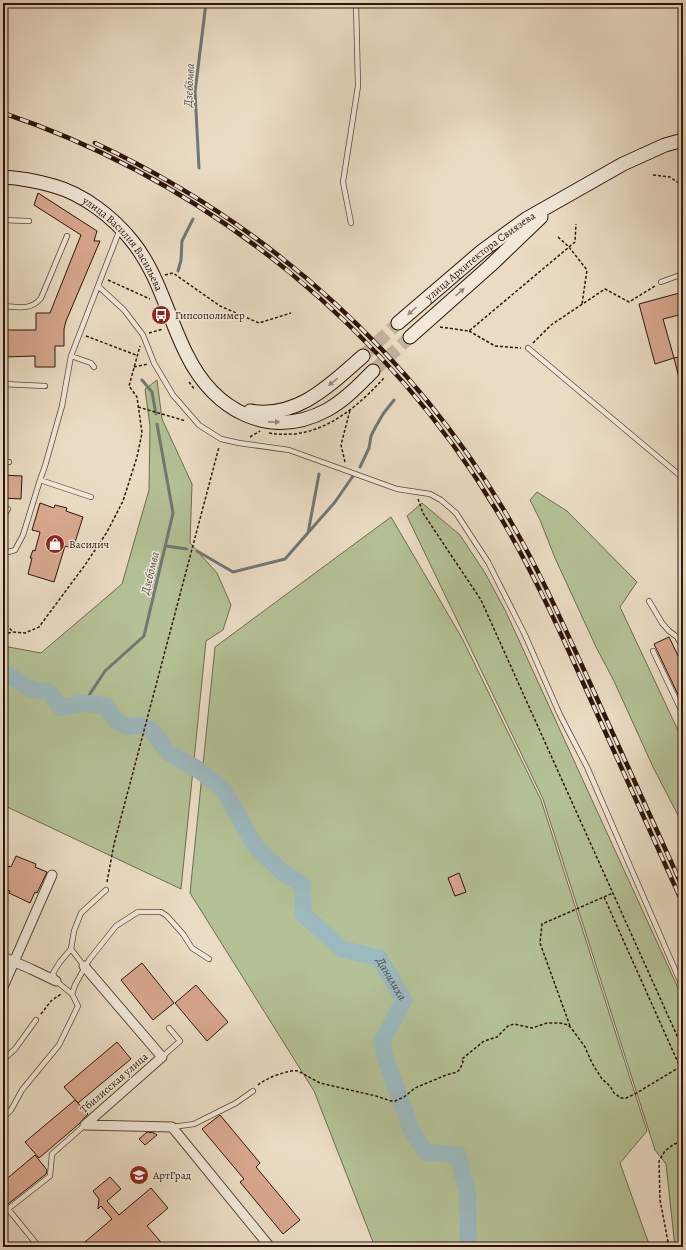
<svg xmlns="http://www.w3.org/2000/svg" width="686" height="1250" font-family="Alegreya,serif">
	<style>
		.green { fill: #b4c196; stroke: #706a50 }
		.lines { fill: none; stroke-linecap: round; stroke-linejoin: round }
		.stream { stroke: #707776; stroke-width: 3 }
		.river { stroke: #9cb9be; stroke-width: 17 }
		.building { fill: #d9a890; stroke: #2d140b }
		.secondary-tunnel { stroke: #c4b49f; stroke-width: 13; stroke-dasharray: 13 6; stroke-linecap: butt }
		.lane-casing { stroke: #5c4639; stroke-width: 6 }
		.street-casing { stroke: #5c4639; stroke-width: 11 }
		.secondary-casing { stroke: #2d140b; stroke-width: 15 }
		.path { stroke: #2d140b; stroke-width: 1.5; stroke-dasharray: 3 2; stroke-linecap: butt }
		.lane { stroke: #f1e8d9; stroke-width: 4.5 }
		.street { stroke: #f1e8d9; stroke-width: 9 }
		.secondary { stroke: #f1e8d9; stroke-width: 13 }
		.rail-casing { stroke: #2d140b; stroke-width: 4.5 }
		.rail { stroke: #f1e8d9; stroke-width: 3; stroke-dasharray: 9; stroke-linecap: butt }
		.oneway { fill: #99897c }
		.labels { text-anchor: middle; dominant-baseline: central; stroke-width: 3; stroke-linejoin: round; paint-order: stroke }
		.street-label { font-size: 11px; fill: #2d140b; stroke: #f1e8d9 }
		.poi-label { font-size: 11px; fill: #2d140b; stroke: #f1e8d9; text-anchor: start }
		.water-label { font-size: 12px; font-style: italic; fill: #544e4a; stroke: #f1e8d9 }
	</style>
	<rect width="100%" height="100%" fill="#eadcc4"/>
	<filter id="stains"><feTurbulence type="fractalNoise" baseFrequency=".005" numOctaves="4"/><feColorMatrix values="0 0 0 0 .2 0 0 0 0 .09 0 0 0 0 .02 0 0 0 .5 -.17"/></filter>
	<radialGradient id="worn" r=".72"><stop offset=".6" stop-color="#630" stop-opacity="0"/><stop offset="1" stop-color="#630" stop-opacity=".3"/></radialGradient>
	<path class="green" d="M157,380L162,419L192,484L190,543L217,573L231,605L223,630L206,641L181,889L3,805V646L41,653L122,584L149,490L150,426L145,389Z
		M537,492L567,511L637,582L620,607L683,741V825L653,767L614,681L596,647L555,558L540,520L530,500Z
		M422,503L460,535L485,573L506,612L683,999V1247H675L666,1164L655,1150L543,799L407,516Z
		M391,517L462,638L541,800L647,1131L620,1163L650,1247H375L314,1091L190,893L215,647Z"/>
	<g class="lines">
		<path class="stream" d="M199,168L195,92L206,3
			M178,271L181,260L182,241L193,219
			M142,380L152,392L156,414
			M360,467L369,448L371,436L375,428L383,414L394,400
			M308,533L319,474
			M166,546L187,549
			M197,551L233,572L285,559L335,502L353,476
			M84,703L105,671L144,636L173,513L157,424"/>
		<g class="river">
			<path d="M3,674C14,674 20,684 29,688C34,691 43,691 49,692L61,708L84,703L106,706L116,721L128,727L140,725"/>
			<path id="s1" d="M150,729L169,753L196,768L223,789L255,846L281,871L303,885V914L342,949L379,958L404,1000L382,1042L386,1061L412,1131L426,1152L458,1155L468,1193V1243L471,1247"/>
		</g>
	</g>
	<path class="building" d="M38,193L97,231L94,241H100L66,321L64,329V346H55V367H35V356L3,357V330H36V313H50L81,235L34,205Z
		M683,292V314L663,319L674,358L655,364L639,304Z
		M683,356V382H680L674,358Z
		M3,475L22,476L21,499L3,498Z
		M40,503L54,508L55,505L67,508L66,511L83,517L75,542H73L71,548L65,546L54,582L28,574L32,558H30L33,550L35,551L40,532L32,530Z
		M669,637L683,666V705L654,644Z
		M16,856L36,864L35,867L47,872L37,893L35,892L30,903L9,893L10,891L3,888V878L8,866L11,867Z
		M459,873L466,892L455,896L448,878Z
		M142,963L174,1003L153,1020L121,980Z
		M196,985L228,1022L207,1041L175,1003Z
		M117,1042L131,1059L78,1103L64,1087Z
		M75,1100L88,1114L79,1124L39,1158L25,1142Z
		M220,1115L260,1163L256,1167L300,1220L283,1234L240,1182L244,1179L202,1129Z
		M147,1132L154,1133L157,1135L145,1145L139,1139Z
		M35,1155L47,1170L46,1174L3,1208V1182Z
		M110,1177L121,1189L107,1201L119,1215L151,1188L168,1208L147,1226L165,1247H79L112,1219L101,1206L98,1209L99,1199L93,1191Z"/>
	<g class="lines">
		<path class="secondary-tunnel" d="M363,356L398,323
			M373,371L410,337"/>
		<defs>
			<path id="lane" d="M3,220L29,221
				M351,223L343,182L358,86L356,3
				M661,282L683,274
				M98,286L124,310L143,335L154,363L173,395L199,425L221,439L239,443L289,450L397,489L430,494L441,500L456,513L488,562L525,635L560,715L587,767L683,988
				M3,306C17,307 31,311 41,298L67,236
				M528,348L683,478
				M71,356L91,363L94,367
				M3,384L45,386
				M3,462H9
				M40,480L91,497
				M3,518L8,509
				M8,552L15,550L23,535L40,480L45,466L62,406L71,356L120,229
				M649,601L662,623L669,631L677,637L683,648
				M653,651L683,714
				M71,949L84,966
				M72,994L56,981L53,973L60,962L71,949L74,931L81,913L106,890
				M162,1057L180,1041L169,1028
				M3,1060L15,1049L36,1020
				M3,1118L11,1110L22,1090L59,1045L78,1006L72,994L75,985L89,960L116,926L138,912H161L167,916L183,934L192,948L209,959
				M172,1127L194,1124L236,1103L253,1091
				M8,1209L39,1247
				M3,1213L50,1176L52,1154L86,1124"/>
			<path id="street" d="M3,957L31,969L56,981
				M84,966L162,1057L85,1125L172,1127L270,1247
				M3,987L52,875"/>
			<g id="secondary">
				<path id="s2" d="M3,177C20,178 37,181 54,186C83,194 113,217 132,241C159,274 168,318 187,355C214,410 269,441 327,410C345,400 359,385 373,371"/>
				<path id="s3" d="M398,323L482,251L526,219L623,164L665,145L683,140"/>
				<path d="M410,337L491,265L541,217"/>
				<path d="M250,411C297,419 330,385 363,356"/>
			</g>
		</defs>
		<use href="#lane" class="lane-casing"/>
		<use href="#street" class="street-casing"/>
		<use href="#secondary" class="secondary-casing"/>
		<path class="path" d="M653,175L670,177L683,186
			M558,237L569,247L587,270L582,304
			M165,275L173,273L220,306L259,323L291,313
			M108,280L150,299
			M440,327L469,331L575,242L576,224
			M469,331L495,346L521,348
			M149,333L163,329
			M86,336L136,355
			M533,343L551,325L605,289L629,302L655,286
			M134,367L148,364
			M189,382L195,390
			M138,407L186,421
			M269,433C278,435 285,434 294,434C331,430 360,404 384,378
			M250,437L260,431
			M345,462L341,445L350,410
			M418,499L423,513L481,600L683,1049
			M3,621L13,632L25,633L39,627L85,565L107,532L123,501L137,457L142,433L137,397L129,386L140,346
			M3,634L13,632
			M107,882L114,844L219,447
			M604,897L680,1067
			M41,1014L51,1001L61,994
			M570,1026L540,943L542,924L613,893
			M258,1085C264,1079 289,1069 298,1071L320,1083L376,1096L391,1101H395L404,1097L415,1088L446,1075L457,1072L460,1069L463,1062L462,1059L484,1041L497,1037L508,1026L514,1024L532,1028L547,1023H560L568,1025L572,1029L585,1047L592,1063L602,1079L610,1086L614,1093L621,1098H626L635,1094L683,1065
			M669,1247L660,1200L659,1161L665,1151L674,1144L683,1142"/>
		<use href="#lane" class="lane"/>
		<use href="#street" class="street"/>
		<use href="#secondary" class="secondary"/>
		<defs>
			<path id="rail" d="M3,113C212,183 395,334 505,525C537,580 563,638 589,696C620,765 652,835 683,904
				M95,143C271,225 419,360 515,529C543,578 566,631 590,683C621,752 652,820 683,888"/>
		</defs>
		<use href="#rail" class="rail-casing"/>
		<use href="#rail" class="rail"/>
	</g>
	<defs><path id="oneway-solid" d="M-6-.8H1V-3.2L6.5 0L1 3.2V.8H-6Z"/></defs>
	<g class="oneway">
		<use href="#oneway-solid" transform="translate(460 292) rotate(-41)"/>
		<use href="#oneway-solid" transform="translate(412 311) rotate(139)"/>
		<use href="#oneway-solid" transform="translate(333 382) rotate(141)"/>
		<use href="#oneway-solid" transform="translate(274 422) rotate(1)"/>
	</g>
	<defs>
		<symbol id="bus-disc" viewBox="-11 -11 22 22"><circle r="9.5" fill="#8f2418" stroke="#f1e8d9"/><path d="M-5-6H5V4H4V6H2V4H-2V6H-4V4H-5ZM-3.5-4V0h7V-4ZM-3.5 1.2v1.5H-2V1.2ZM2 1.2v1.5H3.5V1.2Z" fill="#fff"/></symbol>
		<symbol id="shop-disc" viewBox="-11 -11 22 22"><circle r="9.5" fill="#8f2418" stroke="#f1e8d9"/><path d="M-5-2.5h2.3a2.7 3.5 0 0 1 5.4 0H5L5.5 6h-11ZM-1.5-2.5h3a1.5 2.3 0 0 0-3 0Z" fill="#fff"/></symbol>
		<symbol id="school-disc" viewBox="-11 -11 22 22"><circle r="9.5" fill="#8f2418" stroke="#f1e8d9"/><path d="M0-5L7-2L0 1L-7-2ZM-4 1L0 2.5L4 1V4Q0 6-4 4Z" fill="#fff"/></symbol>
	</defs>
	<g fill-rule="evenodd">
		<use href="#bus-disc" x="150" y="304" width="22" height="22"/>
		<use href="#shop-disc" x="44" y="533" width="22" height="22"/>
		<use href="#school-disc" x="128" y="1164" width="22" height="22"/>
	</g>
	<g class="labels">
		<g class="street-label">
			<text stroke="none"><textPath href="#s2" startOffset="145">улица Василия Васильева</textPath></text>
			<text stroke="none"><textPath href="#s3" startOffset="106">улица Архитектора Свиязева</textPath></text>
			<text transform="translate(114 1083) rotate(-41)">Тбилисская улица</text>
		</g>
		<g class="poi-label">
			<text x="175" y="315">Гипсополимер</text>
			<text x="69" y="544">Василич</text>
			<text x="153" y="1175">АртГрад</text>
		</g>
		<g class="water-label">
			<text transform="translate(189 85) rotate(-87)">Дзебӧмва</text>
			<text transform="translate(150 573) rotate(-76)">Дзебӧмва</text>
			<text stroke="none"><textPath href="#s1" startOffset="367">Данилиха</textPath></text>
		</g>
	</g>
	<rect width="686" height="1250" fill="none" stroke="#eadcc4" stroke-width="16"/>
	<rect x="4" y="4" width="678" height="1242" fill="none" stroke="#2d140b" stroke-width="2"/>
	<rect x="8" y="8" width="670" height="1234" fill="none" stroke="#2d140b"/>
	<rect width="100%" height="100%" filter="url(#stains)"/>
	<rect width="100%" height="100%" fill="url(#worn)"/>
</svg>
